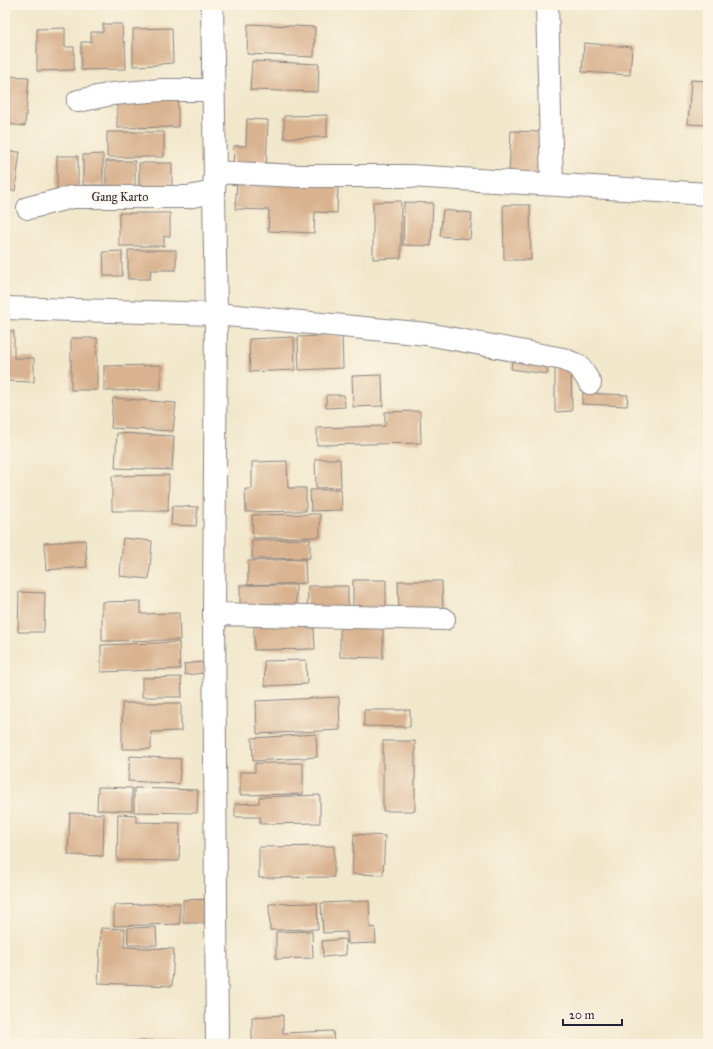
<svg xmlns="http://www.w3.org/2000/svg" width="713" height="1049" font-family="'IM FELL Great Primer',serif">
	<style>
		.building { fill: #d9b390 }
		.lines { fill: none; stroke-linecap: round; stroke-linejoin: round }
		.minor-casing { stroke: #8a8483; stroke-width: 24 }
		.minor { stroke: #fff; stroke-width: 22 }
		.labels { text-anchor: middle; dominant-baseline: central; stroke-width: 3; stroke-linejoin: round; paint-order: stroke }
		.street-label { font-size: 12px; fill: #22223b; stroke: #fcf5e5 }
	</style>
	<rect width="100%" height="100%" fill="#fcf5e5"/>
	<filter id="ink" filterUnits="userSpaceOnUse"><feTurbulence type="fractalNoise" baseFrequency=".025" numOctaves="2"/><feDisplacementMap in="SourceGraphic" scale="8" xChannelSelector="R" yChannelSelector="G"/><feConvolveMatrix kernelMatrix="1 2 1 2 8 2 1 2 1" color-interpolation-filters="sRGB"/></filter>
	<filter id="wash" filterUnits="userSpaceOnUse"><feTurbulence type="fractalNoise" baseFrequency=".012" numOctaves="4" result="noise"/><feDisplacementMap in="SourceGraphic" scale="16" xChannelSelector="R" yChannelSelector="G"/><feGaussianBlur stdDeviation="0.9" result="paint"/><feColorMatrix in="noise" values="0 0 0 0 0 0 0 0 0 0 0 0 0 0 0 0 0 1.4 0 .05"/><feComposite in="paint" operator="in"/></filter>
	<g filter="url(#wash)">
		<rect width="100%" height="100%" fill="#f1e7cb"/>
		<g id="blocks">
			<path class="building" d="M103,24H122L123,42H125L126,69L81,70V42H91V32H103Z
				M248,24L315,27L314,57L247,54Z
				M65,28V47H74V70L37,71V29Z
				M172,28L173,63L160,64V65L133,66V29Z
				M584,43L632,47L630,75L582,72Z
				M252,61L319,64L318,92L250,90Z
				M5,76L29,77L25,126L5,124Z
				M691,80L708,81V125L688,124Z
				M178,96V127L117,128V97Z
				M327,115V137L284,138V116Z
				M247,119L268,120L266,168L233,167L234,146H246Z
				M511,131L544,132L541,175L509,174Z
				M107,132H164V157H107Z
				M5,151L20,152L15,191L5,190Z
				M103,154V185H83V155Z
				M57,156H78V188L57,189Z
				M106,161H135V191H106Z
				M139,163H172V190H139Z
				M237,182L338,185L337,213L315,212L314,233L268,231L269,210L235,209Z
				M401,201V258L373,259V202Z
				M404,202L433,203L431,246L403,245Z
				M503,205H530L531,260H504Z
				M443,210L472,213L470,239L440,236Z
				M119,213H170V236H164V246H119Z
				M128,250H176V270H151L150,279H128Z
				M122,251V276H104L103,252Z
				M5,331H14V358H34V382L5,381Z
				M342,335L343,368L299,370L298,337Z
				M294,337L295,370L250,372L249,339Z
				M71,338H97V390H71Z
				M513,355L549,359L547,374L511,369Z
				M161,365V390L104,391V366Z
				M571,366L572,411L555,412V367Z
				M382,375L383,406L353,407L352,376Z
				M583,393L628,395L627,406L582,404Z
				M326,395H344L345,407L326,408Z
				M113,398L176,403L173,431L111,428Z
				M420,411L421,443L317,445V428L385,426V412Z
				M117,433L174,436L172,470L115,468Z
				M315,459H340L341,487L316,488Z
				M287,461L288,488H306V511L246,512L245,489H252V462Z
				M169,475L168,511H112V476Z
				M341,489L342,510L311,511L310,490Z
				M172,506L198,507L196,526L171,525Z
				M320,514V537L253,538L252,515Z
				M123,538L152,541L149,579L120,576Z
				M310,539V558L252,559V540Z
				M85,540L87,567L46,570L44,543Z
				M305,559L306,583L248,585V561Z
				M353,580H386V615H353Z
				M398,581H442L443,612L399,613Z
				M240,585H296V612L240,613Z
				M308,586H348V615L307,614Z
				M19,592L45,593L44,632H18Z
				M141,601V614L179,613L180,640L102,641V602Z
				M306,619V628H314L315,649L254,650V620Z
				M340,625L383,626V658L340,657Z
				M179,642L180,669L101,672V645Z
				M306,660L307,684L265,686L264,661Z
				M202,662L204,673L185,675L184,664Z
				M181,677L182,697H142V678Z
				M339,697L340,730L257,734L256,701Z
				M122,703H181V731L151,732V749H122Z
				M364,710H410V727L364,726Z
				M316,734L317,757L253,761L252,738Z
				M383,741H415V811H383Z
				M130,756L181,759L179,784L128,781Z
				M255,763H303V794L240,795V772H255Z
				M98,787L132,788V811L97,810Z
				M134,788L198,790L197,813L134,812Z
				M320,795V823L260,824V817H235V804L259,803V797Z
				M70,813L104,814L103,856L68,855Z
				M118,814L136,815V822L180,823L179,861L117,860Z
				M354,834L385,836L383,875L352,874Z
				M334,846V877L259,878V847Z
				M214,899V923H183V900Z
				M369,901L370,928L375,927L376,943L348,944L347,932L323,933L321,903Z
				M180,903V924L114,926V905Z
				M317,903L318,929L270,930L269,904Z
				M156,927L157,945H128V928Z
				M101,928L125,929L124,947L174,949L172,986L98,983Z
				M312,931L313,958L276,959V932Z
				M345,939L346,955L323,957L322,941Z
				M283,1015V1033L333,1031L334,1044H252V1017Z
				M179,1040V1044H116V1042Z"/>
		</g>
	</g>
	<g filter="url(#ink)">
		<use href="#blocks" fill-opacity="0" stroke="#8a8483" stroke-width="1"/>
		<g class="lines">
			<defs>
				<path id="minor" d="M212,5L215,172L214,192L216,314L214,614L217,1044
					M547,5L552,184
					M78,101L112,94L162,90H213
					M215,172L298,176H410L708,194
					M28,208L72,197H188L214,192
					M5,308L216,314L427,334L563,359L579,366L590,383
					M214,614L444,619"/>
			</defs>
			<use href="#minor" class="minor-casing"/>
			<use href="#minor" class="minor"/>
		</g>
	</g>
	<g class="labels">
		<g class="street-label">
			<text x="120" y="197">Gang Karto</text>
		</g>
	</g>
	<rect width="713" height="1049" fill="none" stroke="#fcf5e5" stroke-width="20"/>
	<path d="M563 1019v6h59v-6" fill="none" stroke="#22223b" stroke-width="2"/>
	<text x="569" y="1019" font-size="12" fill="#22223b" stroke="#fcf5e5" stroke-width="3" paint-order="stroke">20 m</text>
</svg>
